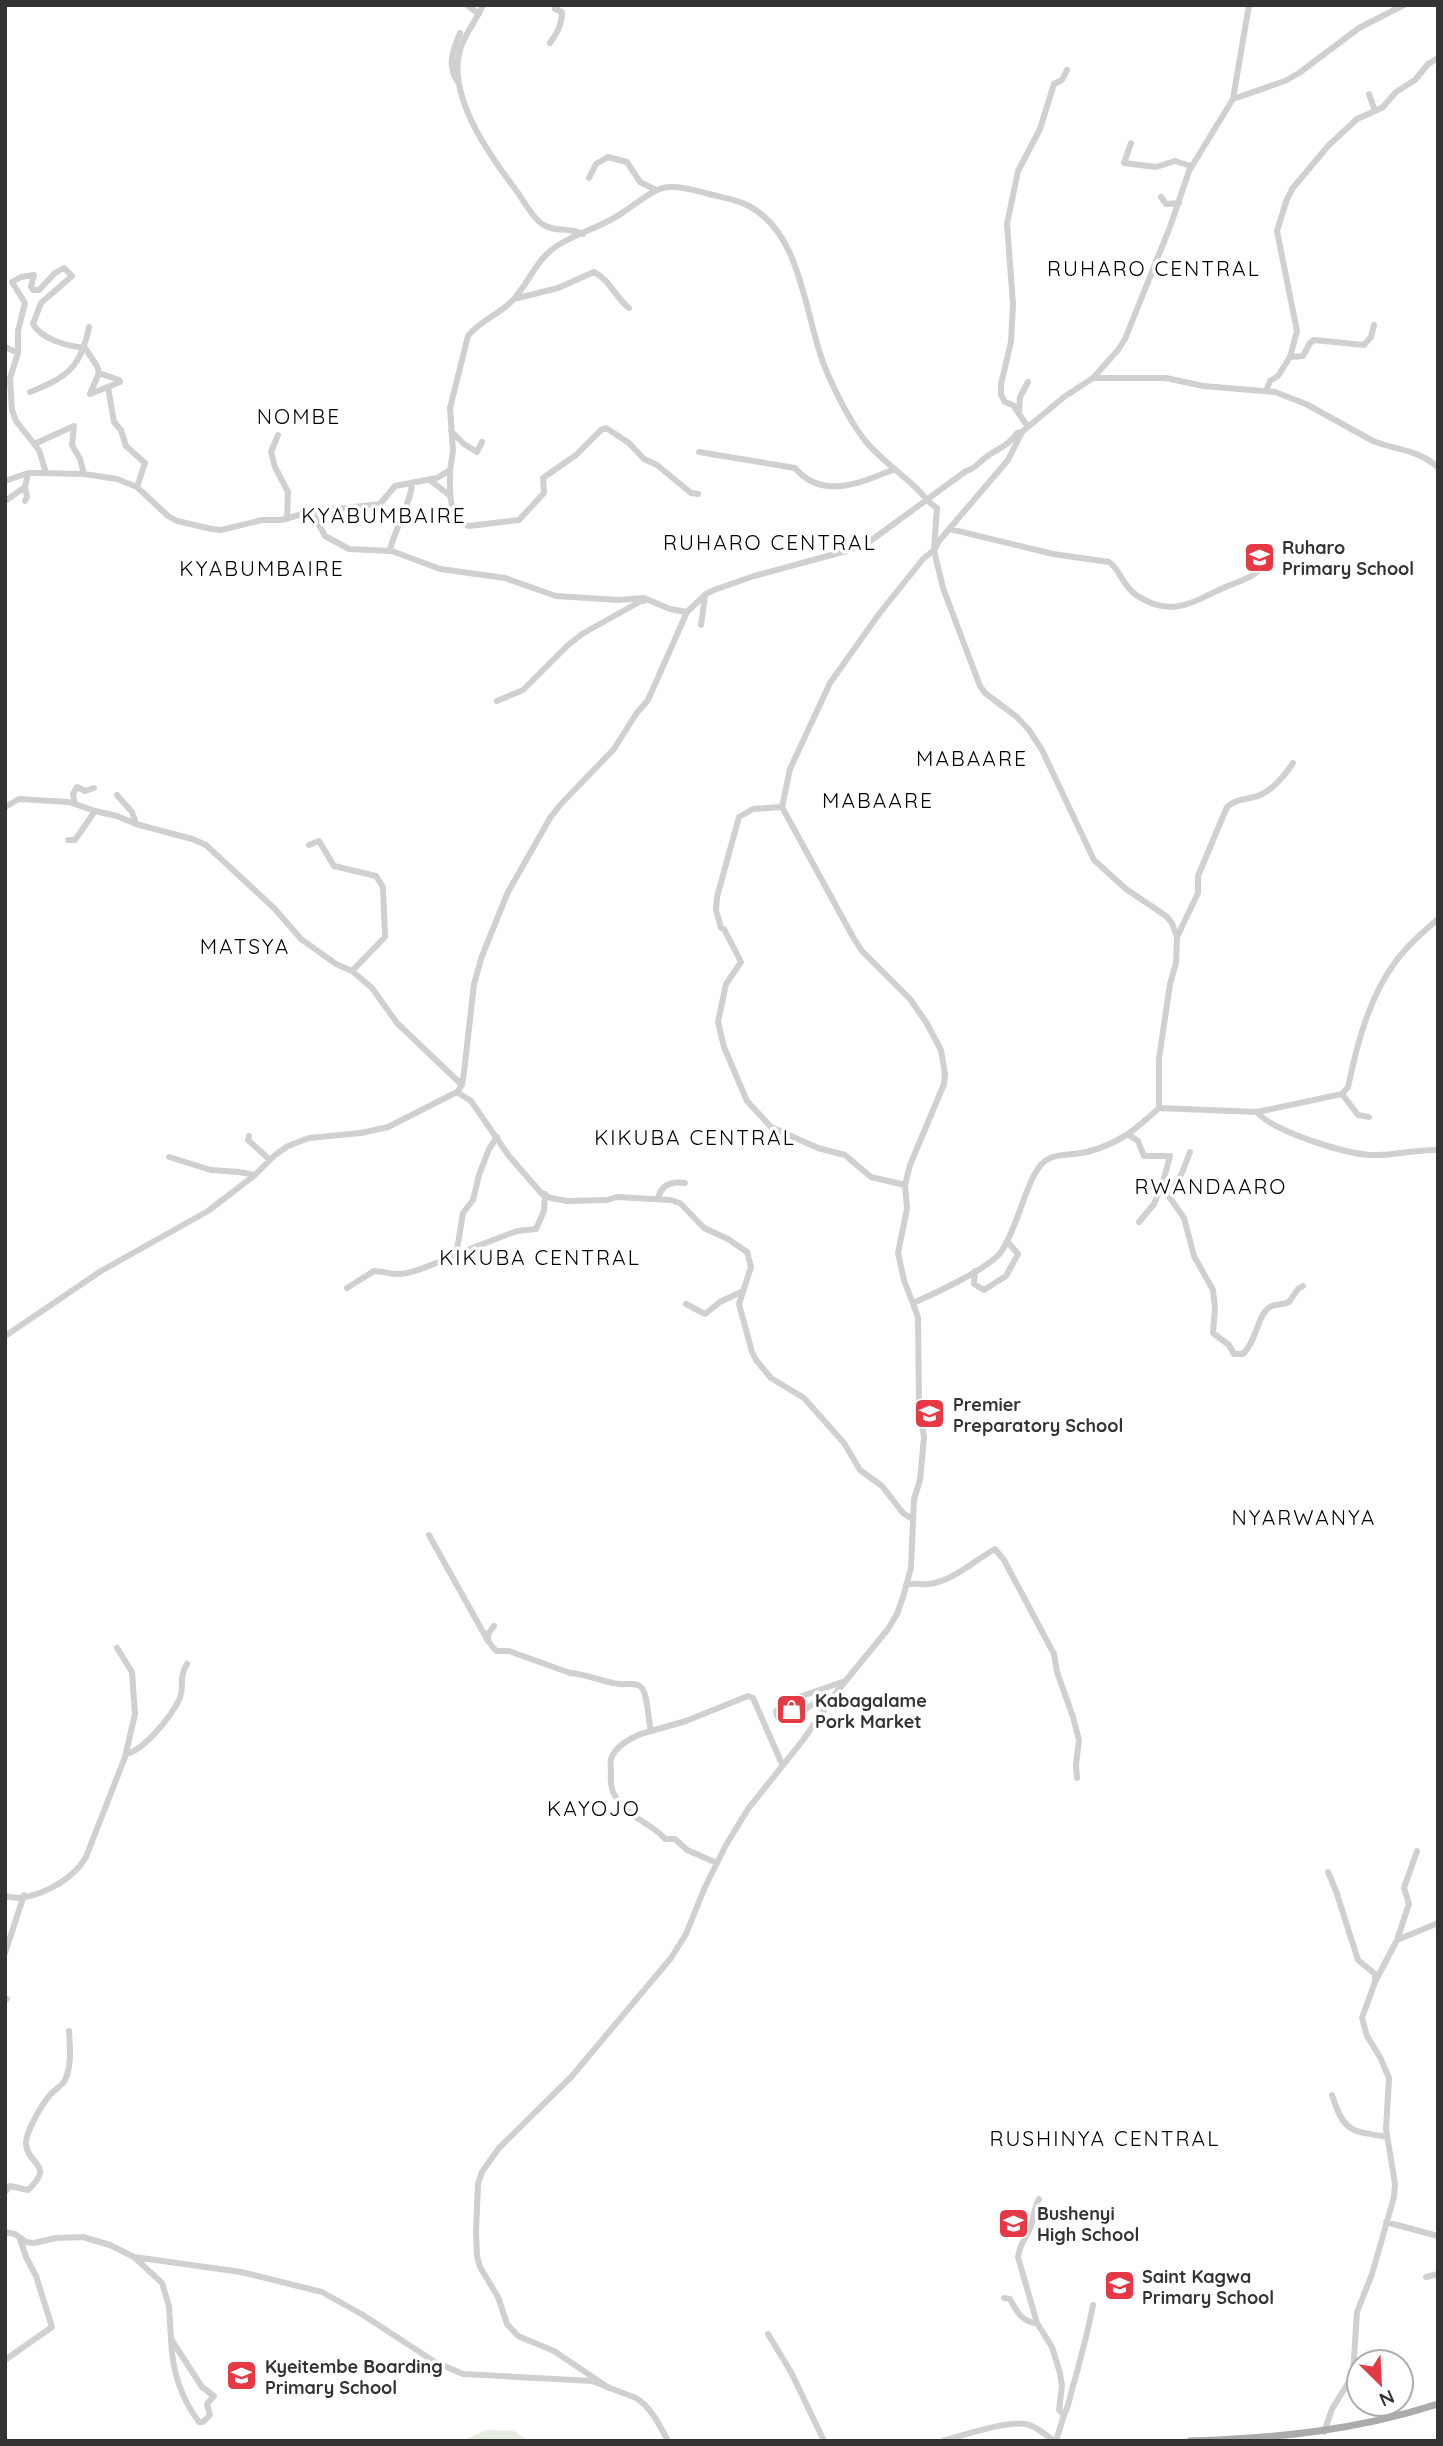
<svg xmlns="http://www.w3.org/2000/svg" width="1443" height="2446" font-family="Quicksand,sans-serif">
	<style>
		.green { fill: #e6ecdf }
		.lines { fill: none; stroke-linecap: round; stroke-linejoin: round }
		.minor { stroke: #d0d0d0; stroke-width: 6 }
		.major { stroke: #ababab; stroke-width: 7 }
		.labels { text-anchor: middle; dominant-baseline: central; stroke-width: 7; stroke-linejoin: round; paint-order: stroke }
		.poi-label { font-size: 18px; font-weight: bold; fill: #333; stroke: #fff; text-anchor: start }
		.quarter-label { font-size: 21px; letter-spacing: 2px; fill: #000; stroke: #fff }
	</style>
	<rect width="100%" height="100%" fill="#fff"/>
	<path class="green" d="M487,2430L514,2431L529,2441H461Z"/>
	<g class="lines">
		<path class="minor" d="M467,5L479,14
			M483,5C475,23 461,38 458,59C453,104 490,156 516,190C524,201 531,216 542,224C555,233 570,227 583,234
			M550,43C557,33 562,25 562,12L555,9L558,5
			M457,81C447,64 453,50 460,33
			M1233,99L1285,81L1299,73L1359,28L1404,5
			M1375,111L1383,107L1396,92L1415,80L1428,64L1438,58
			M1131,143L1124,163L1156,167L1175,161L1191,166
			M589,178L596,164L608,157L627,162L640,182L656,190
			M1161,197L1166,204L1179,203
			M514,299L558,288L594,272C610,280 615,297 629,308
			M5,347L18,353
			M1290,357L1303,356L1310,343L1314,340L1364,345L1371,337L1374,325
			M1093,378H1166L1203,386L1275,392L1306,404L1373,441C1399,451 1414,448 1438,467
			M108,387L114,422L121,430L126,446L145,463L137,487
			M1266,391L1270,381L1278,376L1290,357L1297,331L1277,231L1286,202L1292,189L1328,146L1357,119L1375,111L1369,94
			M30,392C67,377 81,368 89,327
			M1019,411L1020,397L1028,382
			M1028,427L1013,405L1005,402L1001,395V384L1011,342L1013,304L1007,224L1018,171L1040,129L1054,84L1062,80L1067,70
			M451,431L464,444L477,452L482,442
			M278,435L271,452L275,467L288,492L287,519
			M34,444L74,426L72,445L80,459L84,474
			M699,452L795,468C823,501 862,482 895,469
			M450,470C450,489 447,519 469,526L519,520L544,493L543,478L576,455L601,430L606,428L629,443L644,459L657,465L691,493L698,494
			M46,473L39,450L16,421L12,410L10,378L18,353V331L25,303L12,282L21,277L34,275L31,286L33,290H39L55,273L64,268L72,276L41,303L33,324C42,340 68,346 85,348L97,366L99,373L90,394L120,382L119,380L99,373
			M430,480L449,495
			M5,481L28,473H40L84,474L117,479L137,487L168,516L177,521L212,529L221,530L262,520H281L310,512L380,504L395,486L437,478L450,470L453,451L450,408L468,336C480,320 499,315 513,300C530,281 537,257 560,244C580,232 604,226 622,213C664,184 661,181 713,195C725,198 738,200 749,206C806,236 804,326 830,379C840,401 852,425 867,443C881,459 899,472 914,486C922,493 927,502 937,508L934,550L943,588L980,686L985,693L1017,717L1029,730L1042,750L1094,860L1126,889L1166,916L1172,923L1177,937L1176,963L1170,984L1159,1059V1108C1135,1130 1120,1143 1087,1152C1075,1155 1055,1153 1045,1161C1027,1174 1018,1229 1001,1252C988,1269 934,1294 913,1303
			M25,487L27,497L25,501
			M5,501L25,487L28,473
			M312,512L325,536L349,549L392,551L440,569L505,578L556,596L619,600L644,598L670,609L687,612
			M950,529L1053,554L1109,562C1120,569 1121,584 1136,595C1174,620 1194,600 1228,586C1249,577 1252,579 1268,560
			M390,550C394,531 412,500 412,483
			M701,625L705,596
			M497,701L523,690L567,646L582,634L641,601H644
			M117,795L132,812L136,824
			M75,804L73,794L77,787L85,791L94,788
			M5,807L19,799L69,802L95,811L117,816L136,824L192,839L206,845L274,908L301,939L336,964L352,971L372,988L397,1023L462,1085
			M782,807L753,809L739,817L717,897L716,910L721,928L724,929L741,962L726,984L718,1022L724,1047L747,1101L771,1127L818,1148L845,1155L871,1177L905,1185
			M68,840H75L95,811
			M309,845L319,841L334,866L376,876L383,887L385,937L352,971
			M1177,937L1198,893V876L1227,807C1236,799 1243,800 1254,797C1269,794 1285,776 1293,763
			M457,1092L471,1101L509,1156L542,1194L551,1198L567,1201L607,1200L617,1197L670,1200L680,1203L704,1228L728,1239L747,1252L751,1267L739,1304L752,1352L756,1360L771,1378L804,1398L844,1443L860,1470L882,1486L903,1513L912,1519
			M1342,1094L1358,1115L1369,1117
			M1159,1108L1257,1112L1342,1094L1348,1087C1357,1044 1369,997 1396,961C1408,945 1423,932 1438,919
			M1257,1112C1272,1131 1347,1155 1373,1155C1394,1156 1416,1149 1438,1150
			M1129,1135L1138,1141L1144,1156H1170L1163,1182L1170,1198L1184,1218L1194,1256L1213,1290L1215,1308L1213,1333L1229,1345L1234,1354H1243C1258,1340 1257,1312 1272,1306C1278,1304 1283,1305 1289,1302L1298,1289L1303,1286
			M249,1136L248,1140L270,1160
			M169,1157L211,1170L239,1172L255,1175
			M1169,1195L1182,1173L1190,1152
			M658,1199C661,1184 672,1181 685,1183
			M1139,1222L1154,1204L1163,1182
			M459,1253L517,1231L536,1229L544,1211L545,1194
			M975,1271L974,1284L984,1290L1006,1276L1018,1254L1007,1241
			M347,1288L374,1271C383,1271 392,1275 401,1274C420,1272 441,1260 459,1253L457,1250L463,1213L473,1200L479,1175L489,1149L497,1137
			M686,1304L705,1314L720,1302L741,1292
			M5,1336L101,1271L208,1211L255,1175L275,1155L288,1146L309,1138L361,1133L388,1127L457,1092L462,1085L464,1072L474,984L482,956L508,892L550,818L560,805L614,749L636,714L648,700L687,612L706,594L714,590L754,576L846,551L869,542L966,471C975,469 978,463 985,458C996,449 1009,446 1017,433L1022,432L1064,397L1093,378L1118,350L1125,339L1170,227L1189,171L1233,99L1249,5
			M429,1535L488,1641L496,1651H509L570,1673C587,1674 603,1682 619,1684C626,1685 636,1682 641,1687C648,1694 648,1720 651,1731L686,1721L748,1696L753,1698L782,1764
			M906,1585C915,1582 920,1585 929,1584C953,1581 974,1561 995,1549L1004,1560L1054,1654L1057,1672L1073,1717L1079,1740L1076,1765L1077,1778
			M488,1639V1634L494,1626
			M830,1701L824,1697L789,1720H783L777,1716L776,1711L785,1702L845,1681
			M651,1731C637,1734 615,1745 611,1759C610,1763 611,1766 611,1770C610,1786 611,1793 622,1805C634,1820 654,1825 665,1839H675L687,1850L717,1863
			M126,1754C144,1750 170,1718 179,1700C185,1688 178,1678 187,1664
			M5,1896C32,1904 73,1880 86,1857L125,1757L135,1714L132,1672L117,1648
			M1397,1940L1409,1904L1404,1888L1417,1851
			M5,1953L24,1895
			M1376,1980L1397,1940L1438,1923
			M5,1998L7,1999
			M1332,2095C1344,2132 1350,2131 1387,2137
			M5,2192L10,2186L28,2190C56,2164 27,2165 26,2144C25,2133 42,2104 50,2095C54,2090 62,2086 65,2080C72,2064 70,2048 69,2031
			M1039,2199C1034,2208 1034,2217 1031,2226C1026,2239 1020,2242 1018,2257L1037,2323L1052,2347L1060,2373L1062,2386L1059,2410L1064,2415L1056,2441
			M1386,2222L1438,2236
			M5,2232L15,2234L26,2242L34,2243L56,2238L83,2237L110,2245L134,2257L241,2272L322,2292L363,2315L435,2362L463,2374L592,2381L636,2398C651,2407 660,2426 668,2441
			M134,2257L162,2283L169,2306L171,2339L202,2387L214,2396L207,2404L210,2415L203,2422H199C180,2397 172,2370 171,2339
			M1426,2277L1438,2274
			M1004,2298L1010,2299C1016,2311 1023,2323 1037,2323
			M768,2334L791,2372L824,2441
			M5,2360L52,2327L36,2276L26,2257L20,2239
			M609,2388L554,2351L518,2336L507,2324L498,2297L480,2267L477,2256L476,2232L478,2184L482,2172L499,2148L572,2076L671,1958L686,1934L705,1887L726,1845L748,1809L803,1740L835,1694L888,1629L897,1614L903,1597L911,1568L914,1499L920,1480L924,1437L919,1402L918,1317L904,1280L898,1253L907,1209L905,1185L910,1165L944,1084L945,1074L941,1050L926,1022L910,999L862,951L853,937L782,807L790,769L830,683L879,614L923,559L934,550L939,541L1008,460L1022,432
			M1064,2415C1070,2404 1070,2394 1074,2383C1081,2357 1088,2332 1093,2305
			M1324,2432L1332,2409L1353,2375L1357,2312L1372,2274L1394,2197L1395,2184L1386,2129L1389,2078L1380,2057L1367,2036L1362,2018L1375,1982V1974L1358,1960L1336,1891L1328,1872
			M943,2441C963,2435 1006,2421 1026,2424C1037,2426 1046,2436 1055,2441"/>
		<path class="major" d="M1190,2441C1277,2438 1354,2431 1438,2404"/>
	</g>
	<defs>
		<symbol id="school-square" viewBox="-11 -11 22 22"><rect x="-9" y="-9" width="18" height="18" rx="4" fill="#e63946" stroke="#fff"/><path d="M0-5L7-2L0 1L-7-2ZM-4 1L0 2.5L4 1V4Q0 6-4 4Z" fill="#fff"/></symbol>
		<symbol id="shop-square" viewBox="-11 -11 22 22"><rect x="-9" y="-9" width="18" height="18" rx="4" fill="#e63946" stroke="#fff"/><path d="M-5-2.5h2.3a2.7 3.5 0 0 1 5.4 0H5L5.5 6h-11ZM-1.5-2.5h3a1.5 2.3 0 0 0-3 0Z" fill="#fff"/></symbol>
	</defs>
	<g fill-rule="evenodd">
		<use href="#school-square" x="1242" y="540" width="35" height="35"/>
		<use href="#school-square" x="912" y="1396" width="35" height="35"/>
		<use href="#shop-square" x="774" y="1692" width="35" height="35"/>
		<use href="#school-square" x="996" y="2206" width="35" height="35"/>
		<use href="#school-square" x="1102" y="2268" width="35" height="35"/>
		<use href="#school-square" x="224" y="2358" width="35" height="35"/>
	</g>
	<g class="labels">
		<g class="poi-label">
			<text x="1282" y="547">Ruharo<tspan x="1282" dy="21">Primary School</tspan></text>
			<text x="953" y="1404">Premier<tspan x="953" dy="21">Preparatory School</tspan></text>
			<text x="815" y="1700">Kabagalame<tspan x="815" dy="21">Pork Market</tspan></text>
			<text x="1037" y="2213">Bushenyi<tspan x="1037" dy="21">High School</tspan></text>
			<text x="1142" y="2276">Saint Kagwa<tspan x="1142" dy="21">Primary School</tspan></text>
			<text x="265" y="2366">Kyeitembe Boarding<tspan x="265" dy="21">Primary School</tspan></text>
		</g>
		<g class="quarter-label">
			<text x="1154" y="268">RUHARO CENTRAL</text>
			<text x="299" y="416">NOMBE</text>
			<text x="384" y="515">KYABUMBAIRE</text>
			<text x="770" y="542">RUHARO CENTRAL</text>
			<text x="262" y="568">KYABUMBAIRE</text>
			<text x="972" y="758">MABAARE</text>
			<text x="878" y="800">MABAARE</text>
			<text x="245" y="946">MATSYA</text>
			<text x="695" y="1137">KIKUBA CENTRAL</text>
			<text x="1211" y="1186">RWANDAARO</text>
			<text x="540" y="1257">KIKUBA CENTRAL</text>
			<text x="1304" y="1517">NYARWANYA</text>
			<text x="594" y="1808">KAYOJO</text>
			<text x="1105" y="2138">RUSHINYA CENTRAL</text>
		</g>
	</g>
	<rect width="1443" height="2446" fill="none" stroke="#333333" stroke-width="14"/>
	<g transform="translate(1380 2383) rotate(156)"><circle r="33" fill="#ffffff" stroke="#adadad" stroke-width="2"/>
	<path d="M0-5L12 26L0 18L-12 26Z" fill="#e63946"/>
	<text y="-10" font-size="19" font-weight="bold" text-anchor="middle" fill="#333333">N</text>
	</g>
</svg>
